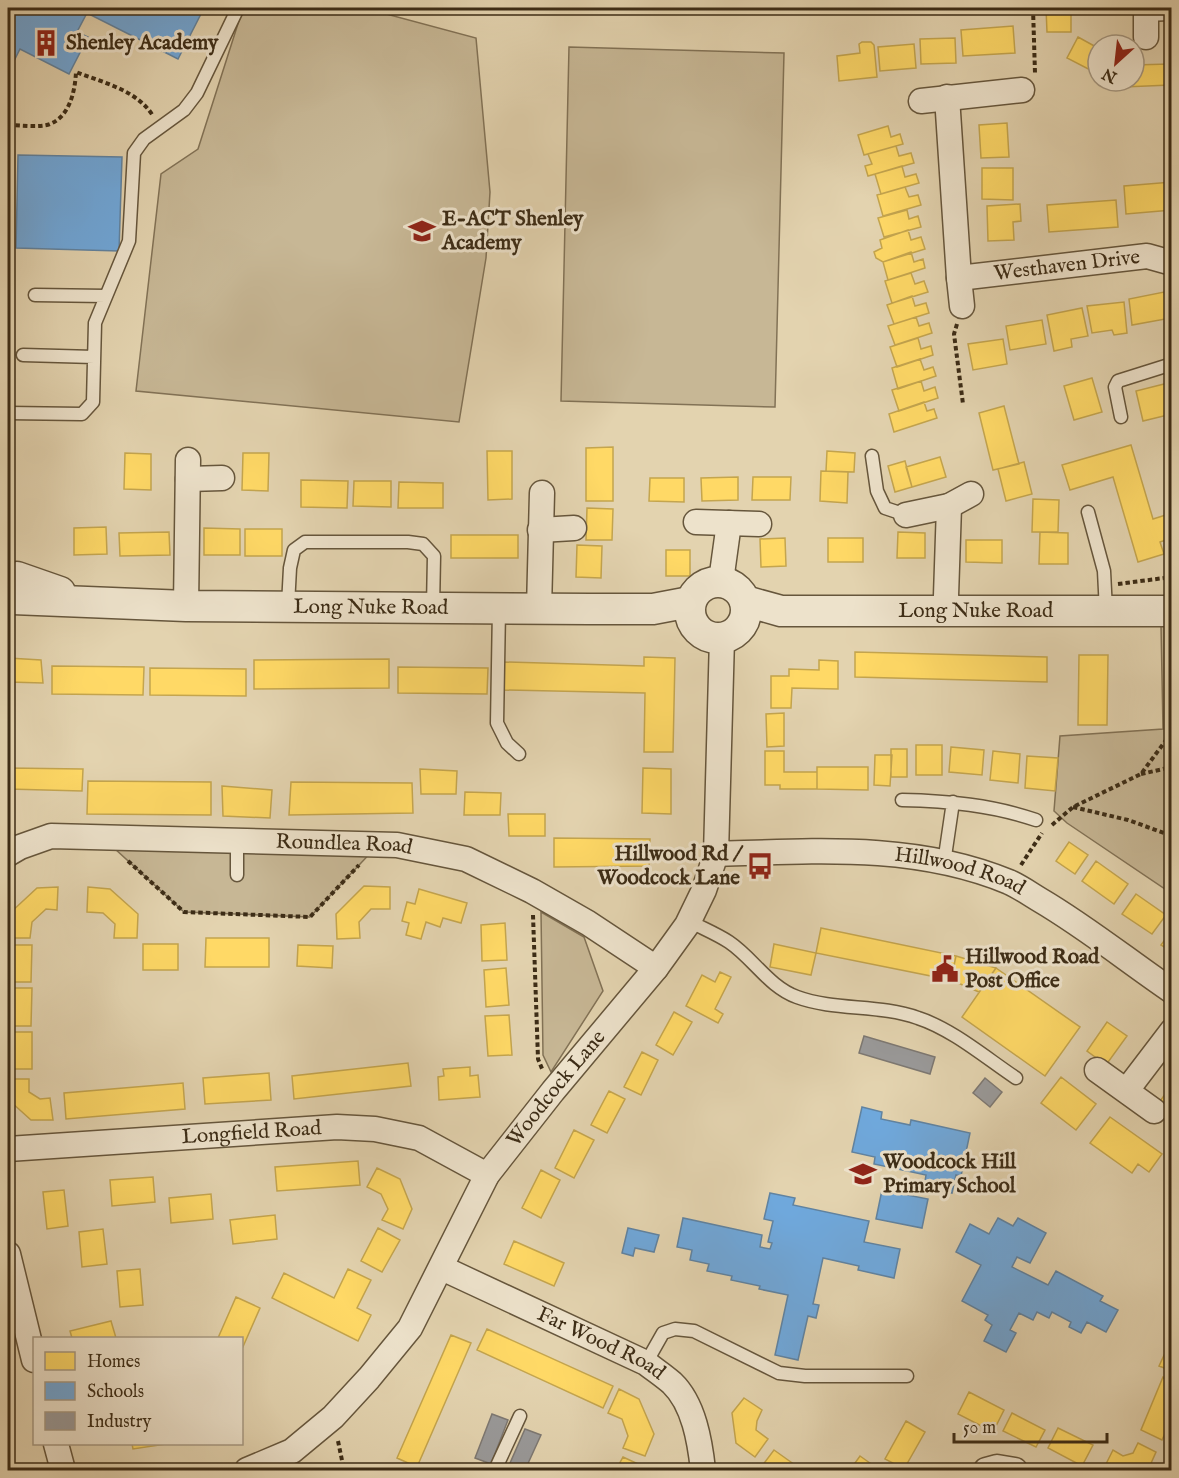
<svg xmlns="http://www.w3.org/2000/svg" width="1179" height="1478" font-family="'IM FELL English',serif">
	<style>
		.green { fill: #c7b795; stroke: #827256; stroke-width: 1.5 }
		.homes { fill: #ffd966; stroke: #c4a54e; stroke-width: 1.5 }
		.schools { fill: #6fa8dc; stroke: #6083a1; stroke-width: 1.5 }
		.industry { fill: #999; stroke: #7d7872; stroke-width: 1.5 }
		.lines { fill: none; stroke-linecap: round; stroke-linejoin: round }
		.service-casing { stroke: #66563c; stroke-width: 15 }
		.minor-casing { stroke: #66563c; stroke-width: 27 }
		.tertiary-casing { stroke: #66563c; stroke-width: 33 }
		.path { stroke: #3c2c16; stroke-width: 4; stroke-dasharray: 4.5 3; stroke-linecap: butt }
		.service { stroke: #ede2cb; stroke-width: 12 }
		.minor { stroke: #ede2cb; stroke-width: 24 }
		.tertiary { stroke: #ede2cb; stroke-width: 30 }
		.labels { text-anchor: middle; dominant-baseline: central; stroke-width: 6; stroke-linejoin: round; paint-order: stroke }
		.poi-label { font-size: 21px; font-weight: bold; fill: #3c2c16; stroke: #ede2cb; text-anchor: start }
		.street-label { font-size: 21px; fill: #3c2c16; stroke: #ede2cb }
	</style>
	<rect width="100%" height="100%" fill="#e3d3af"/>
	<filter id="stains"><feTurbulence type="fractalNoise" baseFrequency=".00333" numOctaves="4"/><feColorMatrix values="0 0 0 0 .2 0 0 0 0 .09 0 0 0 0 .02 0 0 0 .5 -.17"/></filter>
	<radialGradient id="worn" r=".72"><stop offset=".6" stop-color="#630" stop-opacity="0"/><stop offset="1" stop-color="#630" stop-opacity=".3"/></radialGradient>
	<path class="green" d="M243,8H364L476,38L490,192L486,258L459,422L136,391L161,174L198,149Z
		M569,47L784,53L775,407L561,401Z
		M1171,624V893L1067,823L1054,811L1060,736L1163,729L1161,625Z
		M102,837L378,845L310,917L184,912Z
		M541,912L584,937L603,991L551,1072L543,1055Z"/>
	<path class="homes" d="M1046,8H1071V32H1047Z
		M1013,26L1015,53L963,56L961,30Z
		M1078,37L1098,48V74L1067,58Z
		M955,38L956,63L921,64L920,39Z
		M862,42H871L874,45L877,77L839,81L837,56L860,53L859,44Z
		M914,44L916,68L880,71L878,47Z
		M1169,64L1170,85L1124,87V81H1134V65Z
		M1007,123L1009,157L981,158L979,125Z
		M888,126L891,137L900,134L903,144L864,155L858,135Z
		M896,146L899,156L911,153L914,163L868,176L865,166L872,164L868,154Z
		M902,166L905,177L916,174L919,183L881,194L875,174Z
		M982,168H1013V200L982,199Z
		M1172,182V210L1126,214L1124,186Z
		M905,187L909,197L918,195L921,205L883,216L877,195Z
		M1116,200L1118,227L1049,232L1047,205Z
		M1020,204L1021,221L1013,222L1014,240L988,241L987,206Z
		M907,210L909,219L918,216L921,227L884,237L878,218Z
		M908,230L911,240L921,237L925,249L883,262L876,258L874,252L882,248L880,240Z
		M911,252L914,262L923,259L925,268L888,280L883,262Z
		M911,273L915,284L924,281L928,292L892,303L885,281Z
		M1164,292L1171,318L1132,325L1129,299Z
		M912,296L915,306L926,303L929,313L894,324L887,305Z
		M1124,302L1127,333L1114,335L1112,330L1092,333L1087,306Z
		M1082,308L1088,336L1071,339L1072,347L1054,351L1047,315Z
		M916,317L919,326L929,323L932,333L895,345L888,326Z
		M1042,320L1046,344L1010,350L1006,326Z
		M918,338L921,349L931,346L933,355L897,367L890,347Z
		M1003,339L1007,364L973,370L968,344Z
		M920,359L924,370L933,367L936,376L898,389L892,368Z
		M1092,378L1102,412L1074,420L1064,386Z
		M921,381L924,391L935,387L938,398L899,411L892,390Z
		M1172,382V414L1143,421L1136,391Z
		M924,402L927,411L934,409L937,418L894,432L889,414Z
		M1004,406L1019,464L993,470L979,413Z
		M1131,445L1153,519L1172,513V538L1160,542L1164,554L1138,562L1113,477L1070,490L1062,465Z
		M613,447V501H586V448Z
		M487,451H512V499L488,500Z
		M827,451L855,453L854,472L826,471Z
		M125,453L151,454V490L124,489Z
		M243,453H269L268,491L242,490Z
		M940,457L946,477L912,487L906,467Z
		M905,461L912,487L895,492L888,466Z
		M1024,462L1032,494L1006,501L998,469Z
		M821,471L848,472L847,503L820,501Z
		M738,477V500L702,501L701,478Z
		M753,477H791L790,500H752Z
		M650,478H684V502L649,501Z
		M301,480L348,481L347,508L301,507Z
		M354,481H391V507L353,506Z
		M399,482L443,483V508H398Z
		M1033,499L1059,500L1058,532H1032Z
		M587,508L613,509L612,540H586Z
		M106,527L107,554L74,555V528Z
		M204,528L240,529V555H204Z
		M245,529H282V556H245Z
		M169,532L170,555L120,556L119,533Z
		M898,532L925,533V558H897Z
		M1040,532L1068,533V564H1039Z
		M451,535H518V558H451Z
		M785,538L786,566L761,567L760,539Z
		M828,538H863V562H828Z
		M966,540H1002V563L966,562Z
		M577,545L602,546L601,578L576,577Z
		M666,550H690V576H666Z
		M855,652L1047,657V682L855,677Z
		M1079,655H1108L1107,725H1078Z
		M644,657L675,658L673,752H644L645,693L503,690L504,662L644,666Z
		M8,658L41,660L43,683L8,682Z
		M389,659V688L254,689V660Z
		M819,660L838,661V689L792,688L791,708H771V676H789V669L819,670Z
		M52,666L144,667L143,695L52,694Z
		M398,667L488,668L487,694L398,693Z
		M150,668L246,669V696L150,695Z
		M784,713V746L767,747L766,714Z
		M916,745H942V775H916Z
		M951,747L984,750L982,775L949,772Z
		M891,749H907V777H891Z
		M765,751H784V772H817V789H780V785H765Z
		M993,751L1020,754L1018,783L990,780Z
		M875,755H892L890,786L874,785Z
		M1027,756L1058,758L1055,791L1025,788Z
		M817,767H868V790L817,789Z
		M8,768L83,769L82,791L8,789Z
		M643,768L671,769V814L642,813Z
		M420,769L457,771L456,794H421Z
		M88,781L211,782V815L87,814Z
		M291,782L412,783L413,813L289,815Z
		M222,786L272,790L270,818L223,816Z
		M465,792L501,793L500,815H464Z
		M508,814H545V836H509Z
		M554,838L650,839L649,866L554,867Z
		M1069,842L1088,855L1075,874L1056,861Z
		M1096,861L1128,884L1114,904L1082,881Z
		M364,886L390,887V909H371L359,922L360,938L337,939L336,914Z
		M58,887L57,910L46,909L32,922L30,938H9L10,913L37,888Z
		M88,887L110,889L138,914L137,938H114L115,924L103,913L87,912Z
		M419,889L467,903L461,923L443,918L440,927L426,922L421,939L406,935L409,923L402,921L407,902L415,904Z
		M1136,894L1166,915L1152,934L1122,914Z
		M505,923L507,960L482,961L481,925Z
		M821,928L956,956L951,980L816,953Z
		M1172,930V952L1161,945Z
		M206,938H269V967H205Z
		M143,944H178V970H143Z
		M774,944L816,953L811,975L770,967Z
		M10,945H32L31,982H10Z
		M298,945L333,946L332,968L297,966Z
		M956,956L996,968L979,992L951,980Z
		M506,968L509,1005L486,1007L484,970Z
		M996,968L1080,1027L1045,1076L962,1017Z
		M720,972L731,977L715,1009L723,1014L718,1023L686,1006L702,975L715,982Z
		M9,988H32L31,1026H9Z
		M674,1012L692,1022L673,1055L656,1045Z
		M509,1015L512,1055L488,1056L485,1016Z
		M1107,1022L1127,1036L1106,1065L1087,1051Z
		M9,1032H32V1069H8Z
		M642,1052L658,1060L641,1095L624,1087Z
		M408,1063L411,1086L294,1099L292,1076Z
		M470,1067V1076L478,1075L480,1097L439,1100L438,1077L444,1076L443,1069Z
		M269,1073L271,1100L205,1104L203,1078Z
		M1061,1077L1096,1104L1076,1130L1041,1103Z
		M10,1079H29V1092L40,1099L50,1098L53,1120H31L11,1102Z
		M183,1083L185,1109L66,1119L64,1093Z
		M1172,1085V1115L1157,1105Z
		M609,1091L625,1099L607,1133L591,1125Z
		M1110,1117L1162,1154L1149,1172L1138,1164L1132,1173L1090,1143Z
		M574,1130L594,1140L574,1178L555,1168Z
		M358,1161L360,1185L277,1191L275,1167Z
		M377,1168L400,1179L412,1209L403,1229L382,1220L388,1209L381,1194L367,1187Z
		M541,1170L560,1180L541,1218L522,1208Z
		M153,1177L155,1202L112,1206L110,1180Z
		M64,1190L68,1226L47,1229L43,1192Z
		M211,1194L213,1219L171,1223L169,1198Z
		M275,1215L277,1239L233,1244L230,1220Z
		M378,1228L400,1240L382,1272L361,1261Z
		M103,1229L107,1264L82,1267L79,1232Z
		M514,1241L564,1263L554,1286L504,1264Z
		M140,1269L143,1305L120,1307L117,1271Z
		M348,1269L371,1280L357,1308L371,1315L358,1341L272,1298L284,1273L334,1298Z
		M236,1297L260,1308L242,1349V1338H218Z
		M111,1321L116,1338H72L70,1331Z
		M487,1329L613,1386L603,1408L477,1350Z
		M451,1335L471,1343L417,1467L397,1458Z
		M1172,1338V1371L1159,1366Z
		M1163,1377L1172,1381V1418L1162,1440L1141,1430Z
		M619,1389L639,1399L654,1434L645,1456L623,1448L628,1436L622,1419L608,1413Z
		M969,1392L1004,1410L993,1432L958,1414Z
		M744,1398L762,1410L757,1421L756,1430L768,1439L755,1457L736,1443L732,1413Z
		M1012,1413L1045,1430L1036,1447L1003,1431Z
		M906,1421L925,1432L904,1469L885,1459Z
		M1058,1428L1093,1445L1082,1466L1048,1448Z
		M1138,1443L1156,1452L1148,1470H1103L1113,1450L1123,1456L1133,1453Z
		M132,1444H166L133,1449Z
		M774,1450L802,1470H759Z
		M860,1456L877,1468L875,1470H850Z
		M623,1457L647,1468L646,1470H616Z"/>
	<path class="schools" d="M8,8H204L178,59L87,13L77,32L88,37L69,74L20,49L13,63L8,60Z
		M18,155L122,157L119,251L16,248Z
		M862,1107L882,1112L881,1119L910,1125L911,1120L970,1133L961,1176L956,1175L952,1193L924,1187L926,1175L874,1164L875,1157L852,1152Z
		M882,1190L928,1199L922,1228L876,1219Z
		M770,1193L795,1198L793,1205L869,1221L864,1242L900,1249L894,1278L858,1270L859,1266L823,1258L813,1304L819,1305L816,1318L808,1316L798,1360L775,1355L788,1295L759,1289L760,1286L731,1280L732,1276L707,1271L709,1264L690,1260L692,1250L677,1247L683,1218L762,1235L760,1247L770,1249L772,1243L768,1242L773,1221L764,1219Z
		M998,1218L1013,1226L1018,1218L1046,1233L1030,1263L1017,1257L1012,1267L1048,1285L1056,1271L1103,1296L1100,1301L1118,1310L1106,1332L1087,1322L1081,1333L1069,1327L1071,1322L1052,1312L1049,1318L1037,1312L1033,1320L1019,1313L1010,1330L1016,1333L1006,1352L984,1341L992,1325L985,1320L988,1315L962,1301L981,1265L956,1252L970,1224L989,1234Z
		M628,1228L659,1235L654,1252L635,1248L633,1256L622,1253Z"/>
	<path class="industry" d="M864,1036L935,1057L930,1074L859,1053Z
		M985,1078L1002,1092L990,1107L973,1093Z
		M492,1414L508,1420L491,1464L475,1458Z
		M525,1429L541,1435L525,1470H507Z"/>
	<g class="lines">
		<defs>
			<path id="service" d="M35,295L106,296
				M23,355L94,357
				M8,413L82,414L93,402L95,323L129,241L134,153L144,139L184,110L197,93L238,8
				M1121,417L1115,387L1118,381L1172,364
				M872,456L877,491L885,508L906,515
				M1088,512L1104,571L1106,611
				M288,605L290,568L294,550L305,542H408L423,544L434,556L433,607
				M499,609L497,723L507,743L519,754
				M902,800C948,801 992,805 1036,820
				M944,863L953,802
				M237,875V841
				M689,921C702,928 717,934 729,942C753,958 769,987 797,997C835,1011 879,1004 918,1018C952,1029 986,1058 1016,1078
				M646,1363L663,1333L675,1329L694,1331L779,1373L805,1376H907
				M495,1470L520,1416"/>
			<g id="minor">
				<path d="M1146,8V37"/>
				<path d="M1146,9L1169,8"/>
				<path id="s1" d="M947,97L959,278L1147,256L1172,263"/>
				<path d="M921,101L1022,90"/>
				<path d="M959,278L962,306"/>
				<path d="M188,479L222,478"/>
				<path d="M949,506L946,596L949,612"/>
				<path d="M906,515L949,506L971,494"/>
				<path d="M696,522L759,524"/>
				<path d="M540,530L574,528"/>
				<path d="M721,581L729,523"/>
				<path d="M186,606L188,460"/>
				<path d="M539,609L542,493"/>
				<path id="s2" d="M8,854L20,847L51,836L397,845L466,859L532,891L588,923L656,968"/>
				<path id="s3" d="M716,854C815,851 915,843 1009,882C1020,887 1030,894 1040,900C1086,927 1128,961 1172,991"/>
				<path d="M1097,1070L1154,1111"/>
				<path d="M1127,1090L1172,1031"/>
				<path id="s4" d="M8,1149L337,1127L375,1129L419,1138L487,1175"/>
				<path d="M8,1254L34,1360"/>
				<path id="s5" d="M442,1268L646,1363C655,1370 664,1376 672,1383C694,1404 700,1442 703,1470"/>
				<path d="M56,1444L63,1470"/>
				<path id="s6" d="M247,1470L292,1451L333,1417L369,1378L410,1328L487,1175L553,1091L656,968L687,925L704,890L716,854L722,638"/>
				<path d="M986,1470L997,1467L1015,1470"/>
			</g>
			<g id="tertiary">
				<path d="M17,577L60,592"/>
				<circle cx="718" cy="610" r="28"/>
				<path id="s7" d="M13,599L186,606L590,609H653L690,602"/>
				<path id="s8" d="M745,601L781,611H1172"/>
			</g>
		</defs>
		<use href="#service" class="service-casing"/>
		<use href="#minor" class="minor-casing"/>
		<use href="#tertiary" class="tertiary-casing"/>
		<path class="path" d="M1033,8L1035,73
			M8,125C18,125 41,128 50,124C70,116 75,91 76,72C104,83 137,90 153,116
			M957,324L954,334L963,404
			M1118,584L1172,577
			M1167,634L1172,715
			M1141,774L1172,767
			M1073,807L1128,820L1167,834L1172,838
			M1052,825L1073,807L1141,774L1172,732
			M128,861L184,912L310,917L359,865
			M1021,865L1042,833
			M533,915L538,1059L543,1071
			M338,1441L344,1470"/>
		<use href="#service" class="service"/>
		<use href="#minor" class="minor"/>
		<use href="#tertiary" class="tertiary"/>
	</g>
	<defs>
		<symbol id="building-bare" viewBox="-9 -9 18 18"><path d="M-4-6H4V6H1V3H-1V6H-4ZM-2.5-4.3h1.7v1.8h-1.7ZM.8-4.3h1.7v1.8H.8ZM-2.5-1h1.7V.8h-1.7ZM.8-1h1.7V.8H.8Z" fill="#8f2418" stroke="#ede2cb" stroke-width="2.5" paint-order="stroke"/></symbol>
		<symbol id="school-bare" viewBox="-9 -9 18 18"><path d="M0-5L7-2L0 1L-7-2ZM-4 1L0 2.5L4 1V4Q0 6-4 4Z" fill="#8f2418" stroke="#ede2cb" stroke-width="2.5" paint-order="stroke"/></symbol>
		<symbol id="bus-bare" viewBox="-9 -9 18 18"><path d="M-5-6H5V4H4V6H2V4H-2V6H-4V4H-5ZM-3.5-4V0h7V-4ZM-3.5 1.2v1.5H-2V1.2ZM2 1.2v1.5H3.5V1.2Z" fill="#8f2418" stroke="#ede2cb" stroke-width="2.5" paint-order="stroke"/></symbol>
		<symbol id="civic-bare" viewBox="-9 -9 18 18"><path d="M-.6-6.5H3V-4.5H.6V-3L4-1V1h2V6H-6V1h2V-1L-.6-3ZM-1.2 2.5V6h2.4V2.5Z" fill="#8f2418" stroke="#ede2cb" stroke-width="2.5" paint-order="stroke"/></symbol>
	</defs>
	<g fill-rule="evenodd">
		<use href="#building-bare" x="27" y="24" width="38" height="38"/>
		<use href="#school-bare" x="403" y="212" width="38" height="38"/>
		<use href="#bus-bare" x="741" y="847" width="38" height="38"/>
		<use href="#civic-bare" x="926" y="950" width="38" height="38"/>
		<use href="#school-bare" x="844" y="1155" width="38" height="38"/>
	</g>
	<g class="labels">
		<g class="poi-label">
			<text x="66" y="43">Shenley Academy</text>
			<text x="442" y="219">E-ACT Shenley<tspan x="442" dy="24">Academy</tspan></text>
			<text x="740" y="854" text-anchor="end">Hillwood Rd /<tspan x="740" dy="24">Woodcock Lane</tspan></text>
			<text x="965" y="957">Hillwood Road<tspan x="965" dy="24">Post Office</tspan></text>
			<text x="883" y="1162">Woodcock Hill<tspan x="883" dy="24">Primary School</tspan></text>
		</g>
		<g class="street-label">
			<text stroke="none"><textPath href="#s1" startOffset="290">Westhaven Drive</textPath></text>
			<text stroke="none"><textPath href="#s7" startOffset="358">Long Nuke Road</textPath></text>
			<text stroke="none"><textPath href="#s8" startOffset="232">Long Nuke Road</textPath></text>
			<text stroke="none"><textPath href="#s2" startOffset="340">Roundlea Road</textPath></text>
			<text stroke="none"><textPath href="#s3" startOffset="246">Hillwood Road</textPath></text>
			<text stroke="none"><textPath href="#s6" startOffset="502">Woodcock Lane</textPath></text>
			<text stroke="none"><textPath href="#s4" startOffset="244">Longfield Road</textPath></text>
			<text stroke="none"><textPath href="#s5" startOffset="176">Far Wood Road</textPath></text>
		</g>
	</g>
	<rect width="1179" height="1478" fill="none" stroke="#e3d3af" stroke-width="30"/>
	<rect x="9" y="9" width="1161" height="1460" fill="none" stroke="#3c2c16" stroke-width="3"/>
	<rect x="15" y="15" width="1149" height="1448" fill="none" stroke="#3c2c16" stroke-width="1.5"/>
	<rect x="33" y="1337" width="210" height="108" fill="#ede2cb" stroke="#a69983" stroke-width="1.5"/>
	<rect x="45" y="1352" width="30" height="18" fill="#ffd966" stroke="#a69983" stroke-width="1.5"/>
	<text x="87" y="1367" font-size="18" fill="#3c2c16">Homes</text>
	<rect x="45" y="1382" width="30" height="18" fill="#6fa8dc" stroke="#a69983" stroke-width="1.5"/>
	<text x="87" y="1397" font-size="18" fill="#3c2c16">Schools</text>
	<rect x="45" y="1412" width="30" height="18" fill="#999999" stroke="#a69983" stroke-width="1.5"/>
	<text x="87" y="1427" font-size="18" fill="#3c2c16">Industry</text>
	<g transform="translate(1116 63) rotate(207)"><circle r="28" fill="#ede2cb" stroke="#a69983" stroke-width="1.5"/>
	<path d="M0-4.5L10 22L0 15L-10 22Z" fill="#8f2418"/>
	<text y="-9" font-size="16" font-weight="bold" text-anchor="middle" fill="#3c2c16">N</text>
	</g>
	<path d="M954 1433v9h153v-9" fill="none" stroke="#3c2c16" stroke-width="3"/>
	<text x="963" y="1433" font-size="18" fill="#3c2c16" stroke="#ede2cb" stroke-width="4.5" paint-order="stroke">50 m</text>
	<rect width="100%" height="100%" filter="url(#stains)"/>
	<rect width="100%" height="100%" fill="url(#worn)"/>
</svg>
